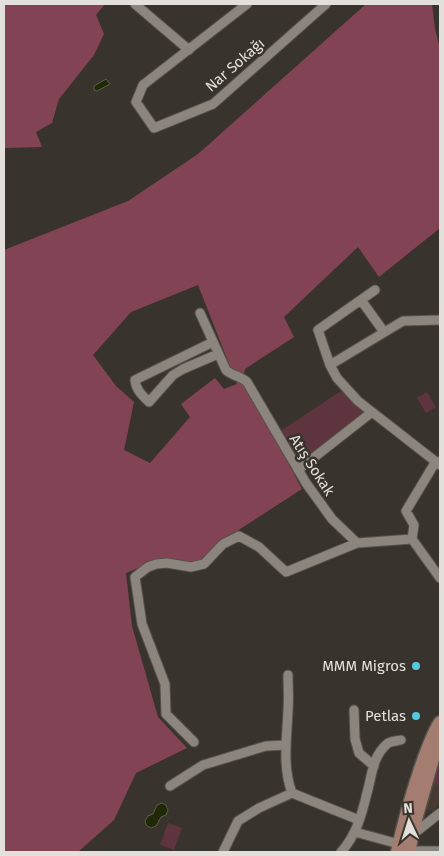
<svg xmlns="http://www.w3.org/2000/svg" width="444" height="856" font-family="'Fira Sans',sans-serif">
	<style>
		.built { fill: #473b31 }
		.green { fill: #5e353f }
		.forest { fill: #824454; fill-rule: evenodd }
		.water { fill: #202807; stroke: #5a5f47 }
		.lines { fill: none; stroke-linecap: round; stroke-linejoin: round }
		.street-casing { stroke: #57514c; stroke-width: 11 }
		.secondary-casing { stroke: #57514c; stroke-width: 15 }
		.street { stroke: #8c857e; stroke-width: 9 }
		.secondary { stroke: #a27d70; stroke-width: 12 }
		.poi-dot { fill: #54cadc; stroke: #39332d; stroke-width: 2 }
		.labels { text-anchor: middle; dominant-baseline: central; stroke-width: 5; stroke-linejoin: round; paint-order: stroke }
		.street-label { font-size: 15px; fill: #e3dfdb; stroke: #39332d }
		.poi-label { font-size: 15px; fill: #e3dfdb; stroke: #39332d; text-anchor: end }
	</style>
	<rect width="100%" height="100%" fill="#39332d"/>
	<path class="built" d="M440,759V803L433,812L425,810Z"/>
	<path class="green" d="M341,391L364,411L365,413L303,461L299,460L281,433L282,430Z
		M427,392L436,407L426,413L417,398Z
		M440,759V782L437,785L433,784Z
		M168,823L182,828L174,850L160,845Z"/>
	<path class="forest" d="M4,4H105L96,15L104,34L94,55L59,99L52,123L36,132L42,147L4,148Z
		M366,4H432L435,29L440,49V228L379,277L358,247L284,317L294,337L245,369L243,379L302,489L234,533L200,561L154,562L126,573L132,626L158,717L187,748L136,773L114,820L78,852H4V250L128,201L198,154ZM198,285L237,384L224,389L215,378L181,404L190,417L150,463L124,450L134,402L116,386L93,355L131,312Z"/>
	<path class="water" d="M106,79L110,84L97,91L94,90V86Z
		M162,803L166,805L168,810L166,815L161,817L156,826L151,828L146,825L145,821L148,816L153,814L157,805Z"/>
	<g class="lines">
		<defs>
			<path id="street" d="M135,4L189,50
				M247,4L143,85L136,102L154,128L213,104L326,4
				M361,300L384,332
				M200,313L226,370C232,376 241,376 247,382L306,483L332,519L357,543L412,539L440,578
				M440,320L403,321L330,365L337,378L358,401L440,465
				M213,342L135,380C136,390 142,395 149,402L173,375L183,369L218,354
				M330,365L318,330L375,290
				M298,470L372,412
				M412,539L414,525L406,511L436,461
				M288,675C288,687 289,699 288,710C287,738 282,766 292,793L359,820
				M354,710L355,739L359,753L374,766
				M194,742L166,714L165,684L142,624L135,577L148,567L156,564L167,563L191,567L204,564L223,544L239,536L259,547L286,572L357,543
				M170,786L203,765L266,746L286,745
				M355,832L399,844
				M411,836L440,813
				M409,851H440
				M223,852L238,821L259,808L292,793
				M341,852C356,836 362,814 367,793C372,776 372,757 387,744C390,741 397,741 401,740"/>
			<path id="secondary" d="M397,852C403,824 411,796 420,769C426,752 431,736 440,722
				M409,852L415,823L440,734"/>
		</defs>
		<use href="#street" class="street-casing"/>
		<use href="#secondary" class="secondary-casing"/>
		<use href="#street" class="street"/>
		<use href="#secondary" class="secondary"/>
	</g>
	<g class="poi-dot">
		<circle cx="416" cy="666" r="5"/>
		<circle cx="416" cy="716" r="5"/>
	</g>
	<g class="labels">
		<g class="street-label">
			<text transform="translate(235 65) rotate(-41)">Nar Sokağı</text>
			<text transform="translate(312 465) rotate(57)">Atış Sokak</text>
		</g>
		<g class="poi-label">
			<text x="406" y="666">MMM Migros</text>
			<text x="406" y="716">Petlas</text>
		</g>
	</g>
	<rect width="444" height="856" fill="none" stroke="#e3dfdb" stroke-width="10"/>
	<g transform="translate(409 821) rotate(356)" stroke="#39332d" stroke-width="4" paint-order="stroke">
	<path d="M0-4L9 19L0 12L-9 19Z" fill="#e3dfdb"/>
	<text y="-8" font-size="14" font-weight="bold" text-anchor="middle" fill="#e3dfdb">N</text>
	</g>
</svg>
